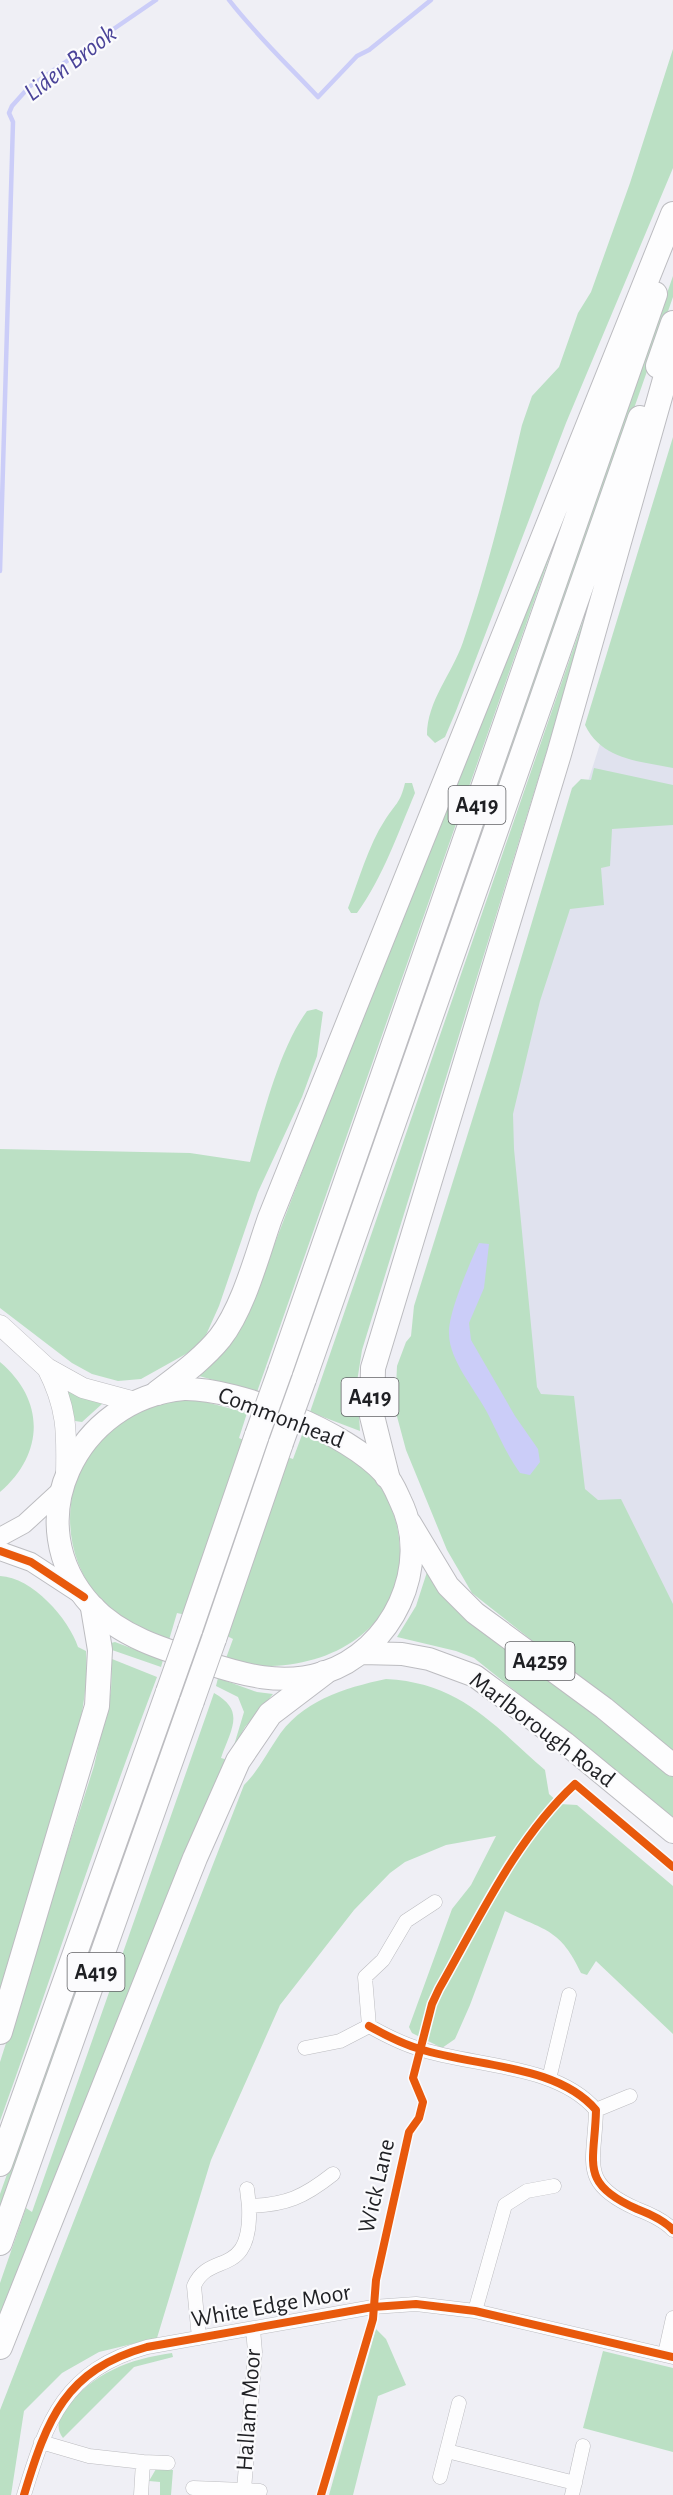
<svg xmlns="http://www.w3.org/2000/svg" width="673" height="2495" font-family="'Alegreya Sans',sans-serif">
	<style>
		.built { fill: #e0e2ee }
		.green { fill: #bbe0c4 }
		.water { fill: #cbcdf8 }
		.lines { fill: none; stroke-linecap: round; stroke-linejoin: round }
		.stream { stroke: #cbcdf8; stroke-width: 4.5 }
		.minor-casing { stroke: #bcbcc0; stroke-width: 15 }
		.tertiary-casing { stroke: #bcbcc0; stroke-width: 20 }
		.secondary-casing { stroke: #bcbcc0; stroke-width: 21 }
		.primary-casing { stroke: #bcbcc0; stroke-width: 24 }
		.trunk-casing { stroke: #bcbcc0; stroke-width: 26 }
		.minor { stroke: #fdfdfe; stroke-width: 14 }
		.tertiary { stroke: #fdfdfe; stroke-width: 18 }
		.secondary { stroke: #fdfdfe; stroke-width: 20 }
		.primary { stroke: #fdfdfe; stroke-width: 22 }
		.trunk { stroke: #fdfdfe; stroke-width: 24 }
		.trunk-bridge-casing { stroke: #bcbcc0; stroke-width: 26; stroke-linecap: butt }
		.trunk-bridge { stroke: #fdfdfe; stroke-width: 24 }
		.cycleway-casing { stroke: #fbfbfd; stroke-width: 11 }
		.cycleway { stroke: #e8590c; stroke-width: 8 }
		.labels { text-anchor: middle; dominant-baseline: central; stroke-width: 4.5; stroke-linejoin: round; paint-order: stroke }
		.shield { fill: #fbfbfd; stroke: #616265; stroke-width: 1.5 }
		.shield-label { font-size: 22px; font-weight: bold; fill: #1f2024 }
		.street-label { font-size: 24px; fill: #1f2024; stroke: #fbfbfd }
		.water-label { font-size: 26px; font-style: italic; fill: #4b4499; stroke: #fbfbfd }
	</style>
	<rect width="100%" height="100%" fill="#efeff5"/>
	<path class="built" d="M673,702V1746L404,1384L550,900L600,744Z"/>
	<path class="green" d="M673,49V168L566,423L456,711L445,737L435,743L427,735C427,701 452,674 463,642C487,572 505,498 522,425L532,396L559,367L578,313L591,292L630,183Z
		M673,276V297L296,1374L289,1372Z
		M673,437V768C639,761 602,760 585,725Z
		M566,510L257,1392L199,1376L255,1295L342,1068Z
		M586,612L589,614L362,1350L357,1382L360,1431L310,1412Z
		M594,768L673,785V825L612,829L610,866L601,868L604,905L570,909L540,1001L513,1114L514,1149L537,1387L541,1394L574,1396L585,1489L598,1500L621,1499L673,1604V1752L472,1593L447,1550L406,1450L395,1409L397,1366L406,1342L411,1336L414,1306L489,1066L572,788L581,779L591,780Z
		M405,783H412L415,793C398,833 383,877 357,913H351L348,908C359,880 368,846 385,820C395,804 400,804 405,783Z
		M316,1009L323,1012L317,1056L302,1097L258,1192L219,1306L206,1335L193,1350L141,1379L118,1381L92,1374L72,1363L0,1308V1149L190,1153L250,1162C263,1116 279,1049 307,1011Z
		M0,1362C45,1400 45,1453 0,1492Z
		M67,1391L102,1401V1404L82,1422L75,1421Z
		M187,1397L247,1413L239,1438L246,1441L186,1615L177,1613L169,1640C142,1630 118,1620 99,1598C66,1560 61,1503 85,1460C89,1454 92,1446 97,1441C122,1415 154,1406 187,1397Z
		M303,1432C318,1439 337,1444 349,1453C376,1475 395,1503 399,1538C409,1617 345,1664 271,1666C256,1667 241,1663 225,1661L233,1639L225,1635L287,1457L293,1459Z
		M427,1572L448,1601L468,1622L523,1659L673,1776V1817L474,1658L456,1651L397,1637L416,1606Z
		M0,1576C32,1577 69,1619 78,1647L86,1651C90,1707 70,1760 54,1813C36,1875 18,1936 0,1998Z
		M115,1642L163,1660L161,1667L112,1650L111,1643Z
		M112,1659L157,1677C101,1824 53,1973 0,2121V2062L94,1766L111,1691Z
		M218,1678L257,1692L273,1694L245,1727L232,1752L244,1712L238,1697L216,1686Z
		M386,1679C461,1683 492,1724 545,1770L549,1794L560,1804L577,1805L673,1886V2034L596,1961L587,1975L581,1973C560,1928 545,1931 505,1911L470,2005L455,2039L442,2048L412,2033L409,2027L452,1909L471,1885L496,1836L446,1845L405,1862L390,1873L354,1910L280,2005L211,2160L157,2338L99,2352L62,2373L24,2411L11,2495H0V2410L244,1785C258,1771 265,1756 276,1740C300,1701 344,1688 386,1679Z
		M214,1693C246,1711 231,1729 221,1758L228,1760L0,2330V2283L26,2208L32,2212Z
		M177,1695L183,1698L0,2216V2194Z
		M376,2329L386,2339L406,2385L378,2396L353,2495H329Z
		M603,2351L673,2368V2452L583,2428Z
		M172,2353L173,2357L134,2367L63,2438C55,2428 59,2418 66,2408C93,2373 129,2359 172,2353Z
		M156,2469L173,2470L171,2495H160V2482L149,2481Z"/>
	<path class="water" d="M479,1243L489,1244L484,1288L469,1323L471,1340L515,1416L538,1449L540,1462L530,1475L520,1473C507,1455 499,1436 489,1416C478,1393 449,1361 449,1334C448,1313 470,1263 479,1243Z"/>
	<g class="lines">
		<path class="stream" d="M229,0C256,35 288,65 318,97L357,56L369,50L431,0
			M0,571L13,122L9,113L12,106L29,87L156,0"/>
		<defs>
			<path id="minor" d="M369,2026C385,2035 402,2044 420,2049C475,2067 557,2064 596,2110C595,2163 578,2183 637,2209C650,2214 664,2220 673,2230
				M369,2026L365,1977L383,1960L406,1921L435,1902
				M305,2048L340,2041L369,2026
				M549,2079L569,1995
				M596,2110L630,2096
				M247,2189L249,2206
				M475,2311L505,2205L527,2191L554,2186
				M199,2338L194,2286C209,2250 252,2280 249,2206C286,2205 304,2197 333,2174
				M665,2354L673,2318
				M41,2442L89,2456L143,2462L141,2495
				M447,2451L575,2483
				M143,2462L168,2463
				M440,2477L459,2403
				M193,2488L244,2490L255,2352L253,2329
				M244,2490L260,2491
				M24,2495C47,2419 65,2370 147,2347L373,2307L416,2304L475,2311L673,2357
				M572,2495L583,2446"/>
			<path id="tertiary" d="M0,1537L24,1524L62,1489
				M0,1551L31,1562L80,1594"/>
			<path id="secondary" d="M0,1325L47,1368L83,1388L135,1402
				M47,1368C67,1407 67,1431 66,1474"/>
			<path id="primary" d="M184,1389C239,1388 349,1433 385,1474C392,1481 396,1491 400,1500C433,1566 392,1651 323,1673C282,1686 243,1675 204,1662C165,1650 121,1637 92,1606C15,1523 77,1398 184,1389Z
				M410,1523L448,1586L475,1613L604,1708L673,1765
				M362,1653L402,1654L429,1659L475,1676L565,1743L673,1832"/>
			<path id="trunk" d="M658,366L673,323
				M280,1371L655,294
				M304,1379L640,418
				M157,1393C179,1376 202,1360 220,1338C244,1307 257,1255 270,1218L673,214
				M387,1476L372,1416L373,1368L559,754L673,351
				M190,1630L257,1435
				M214,1639L281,1443
				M0,2032L97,1706L100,1650L93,1608
				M0,2164L168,1692
				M0,2243L192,1701
				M0,2347L195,1858L238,1761L270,1714L324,1673"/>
		</defs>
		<use href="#minor" class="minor-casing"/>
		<use href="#tertiary" class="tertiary-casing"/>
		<use href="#secondary" class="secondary-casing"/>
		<use href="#primary" class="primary-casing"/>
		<use href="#trunk" class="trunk-casing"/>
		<use href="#minor" class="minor"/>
		<use href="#tertiary" class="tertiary"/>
		<use href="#secondary" class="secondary"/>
		<use href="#primary" class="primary"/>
		<use href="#trunk" class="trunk"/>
		<defs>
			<path id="trunk-bridge" d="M257,1435L280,1371
				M281,1443L304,1379
				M168,1692L190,1630
				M192,1701L214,1639"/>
		</defs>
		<use href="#trunk-bridge" class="trunk-bridge-casing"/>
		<use href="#trunk-bridge" class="trunk-bridge"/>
		<defs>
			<path id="cycleway" d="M0,1551L31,1562L84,1597
				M369,2026C385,2035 402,2044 420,2049C475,2067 557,2064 596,2110C595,2163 578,2183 637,2209C650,2214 664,2220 673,2230
				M24,2495C47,2419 65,2370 147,2347L373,2307L416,2304L475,2311L673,2357
				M321,2495L373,2319L376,2280L409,2132L419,2118L423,2102L413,2078L432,2004L439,1989C479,1919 515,1840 575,1784L673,1867"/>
		</defs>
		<use href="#cycleway" class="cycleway-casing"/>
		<use href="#cycleway" class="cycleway"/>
	</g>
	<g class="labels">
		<g class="shield">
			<rect x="448.5" y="786" width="57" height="38" rx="4.5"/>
			<rect x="341.5" y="1378" width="57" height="38" rx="4.5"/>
			<rect x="505.5" y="1642" width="69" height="38" rx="4.5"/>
			<rect x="67.5" y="1953" width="57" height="38" rx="4.5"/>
		</g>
		<g class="shield-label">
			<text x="477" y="805">A419</text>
			<text x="370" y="1397">A419</text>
			<text x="540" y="1661">A4259</text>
			<text x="96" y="1972">A419</text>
		</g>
		<g class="street-label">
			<text transform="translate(281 1418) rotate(21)">Commonhead</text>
			<text transform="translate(542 1730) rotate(37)">Marlborough Road</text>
			<text transform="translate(377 2186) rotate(-77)">Wick Lane</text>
			<text transform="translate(271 2306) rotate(-10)">White Edge Moor</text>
			<text transform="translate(249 2410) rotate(-86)">Hallam Moor</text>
		</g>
		<g class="water-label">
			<text transform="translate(70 63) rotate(-37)">Liden Brook</text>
		</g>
	</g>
</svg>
